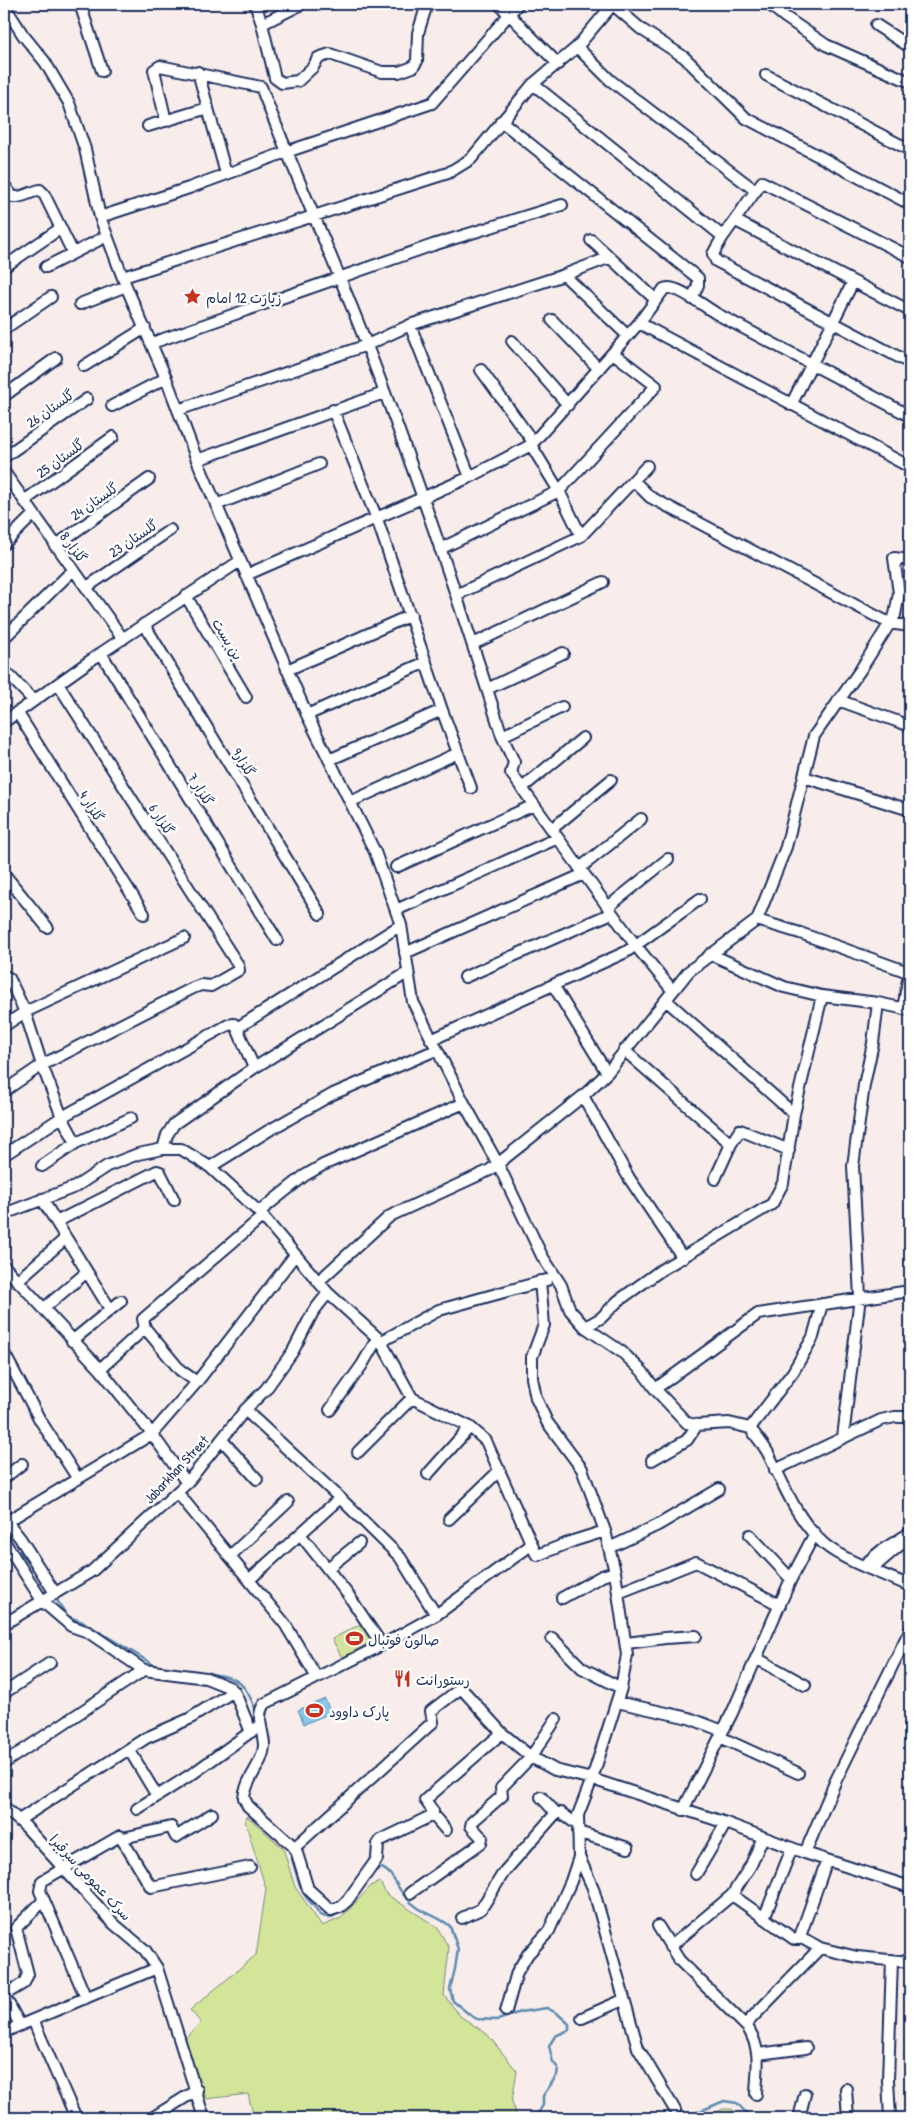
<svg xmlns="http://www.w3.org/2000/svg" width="914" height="2122" font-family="'Patrick Hand','Playpen Sans Arabic',sans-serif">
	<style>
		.green { fill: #d3e599; stroke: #778a7c }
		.water { fill: #89c8e9; stroke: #5d8bb1 }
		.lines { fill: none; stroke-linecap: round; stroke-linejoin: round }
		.stream { stroke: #5d8bb1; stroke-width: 2.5 }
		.minor-casing { stroke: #1b2f5e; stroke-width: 14 }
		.minor { stroke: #fff; stroke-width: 10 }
		.labels { text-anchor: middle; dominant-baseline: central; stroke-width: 5; stroke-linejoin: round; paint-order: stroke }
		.poi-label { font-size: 14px; fill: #1b2f5e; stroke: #fff; text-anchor: start }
		.street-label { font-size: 14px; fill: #1b2f5e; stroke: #fff }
	</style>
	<rect width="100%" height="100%" fill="#f8edeb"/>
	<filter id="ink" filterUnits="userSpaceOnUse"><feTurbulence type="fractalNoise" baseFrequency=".02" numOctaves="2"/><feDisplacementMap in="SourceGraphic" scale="10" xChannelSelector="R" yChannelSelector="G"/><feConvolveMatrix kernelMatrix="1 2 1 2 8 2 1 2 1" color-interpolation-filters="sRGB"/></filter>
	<g filter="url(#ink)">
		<path class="green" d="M366,1621L376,1639L342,1658L332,1639Z
			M247,1816L283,1848L295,1887L322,1926L341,1918L372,1885L380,1882L386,1894L437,1927L449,1948L444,1995L460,2016L487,2034L517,2071L512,2101L517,2118H254L248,2094L206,2099L184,2039L201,2023L190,2010L256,1955L266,1889L245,1821Z
			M723,2109H732L738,2118H705Z"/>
		<path class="water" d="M325,1699L331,1713L304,1724L298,1710Z"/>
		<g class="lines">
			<path class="stream" d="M19,1544L21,1554L34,1569
				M55,1597L67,1616L85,1623L154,1665L170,1669
				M208,1674C240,1676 245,1684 257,1713
				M287,1846C294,1860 296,1878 303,1892C307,1901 316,1906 320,1915L330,1918L341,1912
				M374,1871L382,1868C393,1873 396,1886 404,1895C418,1913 435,1914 450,1926L458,1949L455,1969L450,1989L453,2001L470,2015L477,2019L498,2020L520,2012L547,2008L558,2014L569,2024V2030L555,2036L549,2046L553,2062L558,2068L557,2075L543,2096V2105L539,2112L531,2118
				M684,2118L724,2101L737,2103L751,2118"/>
			<defs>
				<path id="minor" d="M80,4L102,71
					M255,4L262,24L302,4
					M499,4L558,64
					M612,4L641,29L684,57L746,118L910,204
					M769,4L785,17L826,45L910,82
					M4,5L23,35L45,62L69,103L85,149L100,217L126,286L166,378L197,460L307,715L375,852L401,925L413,1002L464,1103L498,1164L542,1256L561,1285L570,1310L585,1327L622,1352L642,1371L655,1389L687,1423L697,1425L729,1423L750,1428C756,1436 763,1444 768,1453C784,1485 796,1519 824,1544C844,1561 886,1575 910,1586
					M262,24L275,78L282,83L298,81L313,67L318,58L330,54L382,72H399L413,67L417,61L418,33L427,4
					M876,25L910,47
					M577,47L610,80L756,191
					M198,72L226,174
					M766,75L910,150
					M533,84L721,235L722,238L713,254L716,261L910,363
					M166,121L154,70L160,66L261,87C294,173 333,257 366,343C416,472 460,604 502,736L514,762L511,773L636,946L673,991
					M501,121L698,278V285L692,299
					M148,126L208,108
					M4,185L13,197C22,198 30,192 40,190L44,194L73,253
					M100,217L189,188L286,152L432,103L518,4
					M736,221L910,311
					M722,238L762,182L910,257
					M591,240L655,299
					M4,267L61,228
					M46,267L107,236
					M564,275L628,336
					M123,277L448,173L471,159L533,84L577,47L613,4
					M80,304L126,286
					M552,320L599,369
					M639,323L910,467
					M410,325L470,477
					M4,329L51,297
					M512,341L568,405
					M152,343L433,245L562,205
					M84,366L145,328
					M481,370L533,442
					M4,396L56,358
					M791,405L853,282
					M112,406L166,378
					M178,410L367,345L410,325L564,275L608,258
					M333,410L377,519L442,710L471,788
					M531,445L559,491L581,536
					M4,457L87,399
					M197,460L384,393
					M4,472L123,639
					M634,481L650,497L889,623L910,626
					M24,501L113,437
					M216,505L319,464
					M4,544L33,515
					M55,546L149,479
					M440,549L559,491L656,386L613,353
					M246,575L470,477L531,445L639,323L664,289C675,283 705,307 717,314C781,348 846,382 910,416
					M87,587L170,530
					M456,595L581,536L647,466
					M186,596L246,697
					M144,624L320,914
					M4,638L73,570
					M473,644L603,582
					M101,653L277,940
					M4,670L33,700
					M287,670L411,615
					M487,689L563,653
					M838,700L910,726
					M17,712L144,914
					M307,715L426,662
					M4,722L101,653L240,561
					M502,736L562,707
					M329,760L442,710
					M804,777L910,810
					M522,788L583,738
					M350,802L458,753
					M552,829L611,780
					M396,867L534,805
					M580,868L641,819
					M4,874L47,927
					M608,907L668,859
					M396,910L558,838
					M757,920L800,933L908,972
					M405,953L584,874
					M710,954L784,987L822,996L878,1003L910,1010
					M4,976L9,978L25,1012L42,1065L62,1117L76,1143
					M465,977L612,913
					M553,985L607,1073
					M667,1001L794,1114
					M903,1009L910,968
					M4,1026L25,1012L184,938
					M237,1028L401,925
					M431,1040L626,952L700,899
					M624,1050L731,1144
					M4,1091L42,1065L193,988L201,985L211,986L239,970L238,965L58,684
					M583,1096L629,1178L683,1258
					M163,1149L167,1135L174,1124L254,1068L407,973
					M4,1155L62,1117L228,1025L234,1024L237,1028L254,1068
					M42,1166L76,1143L131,1118
					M210,1167L268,1131L333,1094L436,1050
					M715,1179L731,1144L740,1130L789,1150
					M42,1199L110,1309
					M259,1212L304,1176L323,1165L464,1103
					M4,1214L75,1187L107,1166L138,1154L163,1149H181L210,1167L259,1212L328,1293L380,1340H384L439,1310L547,1280
					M56,1222L157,1171L160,1172L174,1200
					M4,1266L100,1369L152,1434L187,1483
					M17,1281L66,1238
					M319,1281L390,1216L490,1170L583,1096L607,1073L689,971L757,920L786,847L814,736L861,669L895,615L899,593L894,558L910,560
					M43,1309L87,1272
					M585,1327L601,1318L618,1301L661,1270L772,1204L783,1183L794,1114L822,996
					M380,1340L412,1398L470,1427L486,1441L536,1554L538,1555L573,1541L605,1531
					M72,1341L121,1301
					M4,1353L40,1420L78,1479
					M100,1369L145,1328
					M197,1382L180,1370L145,1328L143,1319L263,1216
					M655,1389L758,1314L910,1291
					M245,1410L340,1498L400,1557L436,1615
					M330,1410L362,1365L377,1339
					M750,1428L793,1372L813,1337L822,1304
					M843,1437L860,1297L853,1166L864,1085L873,1043L878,1003
					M222,1440L257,1479
					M358,1452L412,1398
					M652,1460L687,1440L697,1425
					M775,1470L881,1420L895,1417H910
					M428,1474L470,1427
					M4,1478L22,1464
					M177,1492L285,1624L316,1676
					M4,1518L20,1538L55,1593
					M449,1519L500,1470
					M6,1522L152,1434L197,1382L295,1255
					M300,1534L349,1596L382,1645
					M750,1535L791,1579
					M4,1541L43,1602L71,1626L88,1632L144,1670L206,1678L231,1688L236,1695L251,1732
					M609,1548L658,1525L719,1489
					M230,1556L288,1502
					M864,1565L882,1550L910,1533
					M328,1568L359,1543
					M872,1569L900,1545
					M249,1580L340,1498
					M618,1593L696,1562L780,1605
					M562,1598L602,1576L615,1572
					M4,1624L92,1571L187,1483L245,1410L266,1389L293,1351L313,1312L328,1293
					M552,1638L582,1668L621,1688
					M627,1643L665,1638L696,1636
					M756,1658L805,1685
					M4,1693L50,1663
					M617,1702L689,1718L723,1731
					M502,1733L425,1800L433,1811V1815L381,1840L378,1844L377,1859L347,1901L340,1907L331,1910L308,1889L296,1850L292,1845L248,1806L244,1798C245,1779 263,1765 264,1746C264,1732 255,1717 264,1704L382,1645L436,1615L531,1545
					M720,1737L798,1773
					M130,1751L157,1796
					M4,1763L144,1670
					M541,1797L556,1813H561L578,1825
					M4,1807L26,1827L114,1924L145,1950L157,1968L204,2118
					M137,1809L195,1772L256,1728
					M683,1810L732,1713L791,1579L815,1533
					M433,1815L446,1830
					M19,1820L146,1738L189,1719L234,1691
					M578,1832L628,1848
					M123,1838L171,1827L176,1837L212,1814
					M294,1848L433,1722L431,1711L461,1688L502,1733L531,1757L555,1770L592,1779L726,1823L805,1853L910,1887
					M805,1853L836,1780L910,1630
					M579,1857L593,1888L638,2048L675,2110
					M696,1874L726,1823
					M410,1893L481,1843L482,1838L471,1826L472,1822L502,1796L501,1788L531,1757L556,1719
					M732,1895L794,1939H799L827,1860
					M462,1918L481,1909L504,1872L556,1813
					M764,1918L792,1848
					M658,1926L679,1960L748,2028C762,2051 757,2068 756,2094
					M800,1937L820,1948L857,1957L910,1962
					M670,1947L732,1895L751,1865L763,1837
					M4,1995L24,1983L28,1974L16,1928L44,1900
					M4,1995L20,2025
					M86,1998L40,1891L42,1881L120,1836L151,1887L250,1867
					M506,2011L517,1972L528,1954L549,1931L571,1881L579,1857L578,1815L592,1779L621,1688L627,1655L615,1572L605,1531L582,1469L547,1422L536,1398L532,1378V1357L544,1325L540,1281
					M582,2018L623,2000
					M33,2020L76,2118
					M745,2025L820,1948
					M4,2032L157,1968
					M758,2054L806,2048
					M846,2089L848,2118
					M152,2118L197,2090
					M799,2118L805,2094
					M890,2118L888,2080L892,1960"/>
			</defs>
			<use href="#minor" class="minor-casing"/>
			<use href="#minor" class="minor"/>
		</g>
	</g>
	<defs>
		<symbol id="sight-bare" viewBox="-9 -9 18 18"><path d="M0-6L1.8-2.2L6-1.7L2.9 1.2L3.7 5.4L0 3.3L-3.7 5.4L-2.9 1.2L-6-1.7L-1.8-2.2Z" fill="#c8321e" stroke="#fff" stroke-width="2.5" paint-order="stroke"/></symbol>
		<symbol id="stadium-bare" viewBox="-9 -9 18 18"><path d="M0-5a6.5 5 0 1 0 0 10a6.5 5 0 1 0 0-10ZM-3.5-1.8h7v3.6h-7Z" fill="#c8321e" stroke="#fff" stroke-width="2.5" paint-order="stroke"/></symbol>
		<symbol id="restaurant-bare" viewBox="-9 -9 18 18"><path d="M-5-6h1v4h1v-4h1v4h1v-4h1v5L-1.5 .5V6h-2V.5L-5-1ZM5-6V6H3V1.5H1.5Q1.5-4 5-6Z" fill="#c8321e" stroke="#fff" stroke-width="2.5" paint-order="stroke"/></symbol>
	</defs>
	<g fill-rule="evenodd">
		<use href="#sight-bare" x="180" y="284" width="25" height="25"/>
		<use href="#stadium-bare" x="342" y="1626" width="25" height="25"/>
		<use href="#restaurant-bare" x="390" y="1666" width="25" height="25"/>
		<use href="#stadium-bare" x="302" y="1698" width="25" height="25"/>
	</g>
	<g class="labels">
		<g class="poi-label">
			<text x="206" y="297">زیارت 12 امام</text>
			<text x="368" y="1639">صالون فوتبال</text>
			<text x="416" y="1679">رستورانت</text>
			<text x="329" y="1711">پارک داوود</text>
		</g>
		<g class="street-label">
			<text transform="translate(50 408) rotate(-35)">گلستان 26</text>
			<text transform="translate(60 458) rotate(-36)">گلستان 25</text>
			<text transform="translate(94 501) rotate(-35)">گلستان 24</text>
			<text transform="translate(133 538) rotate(-34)">گلستان 23</text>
			<text transform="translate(74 547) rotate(53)">گلزار 8</text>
			<text transform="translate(228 639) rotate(59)">بن بست</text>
			<text transform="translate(244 762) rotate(59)">گلزار9</text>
			<text transform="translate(201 789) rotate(58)">گلزار 7</text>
			<text transform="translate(92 806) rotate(58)">گلزار 4</text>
			<text transform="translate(162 819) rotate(57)">گلزار 6</text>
			<text transform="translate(176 1469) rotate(-47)">Jabarkhan Street</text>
			<text transform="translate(91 1877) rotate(47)">سرک عمومی سرقبرا</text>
		</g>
	</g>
	<rect width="914" height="2122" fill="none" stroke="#fff" stroke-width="20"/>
	<rect x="10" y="10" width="894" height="2102" fill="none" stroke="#1b2f5e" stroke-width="2" filter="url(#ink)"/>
</svg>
